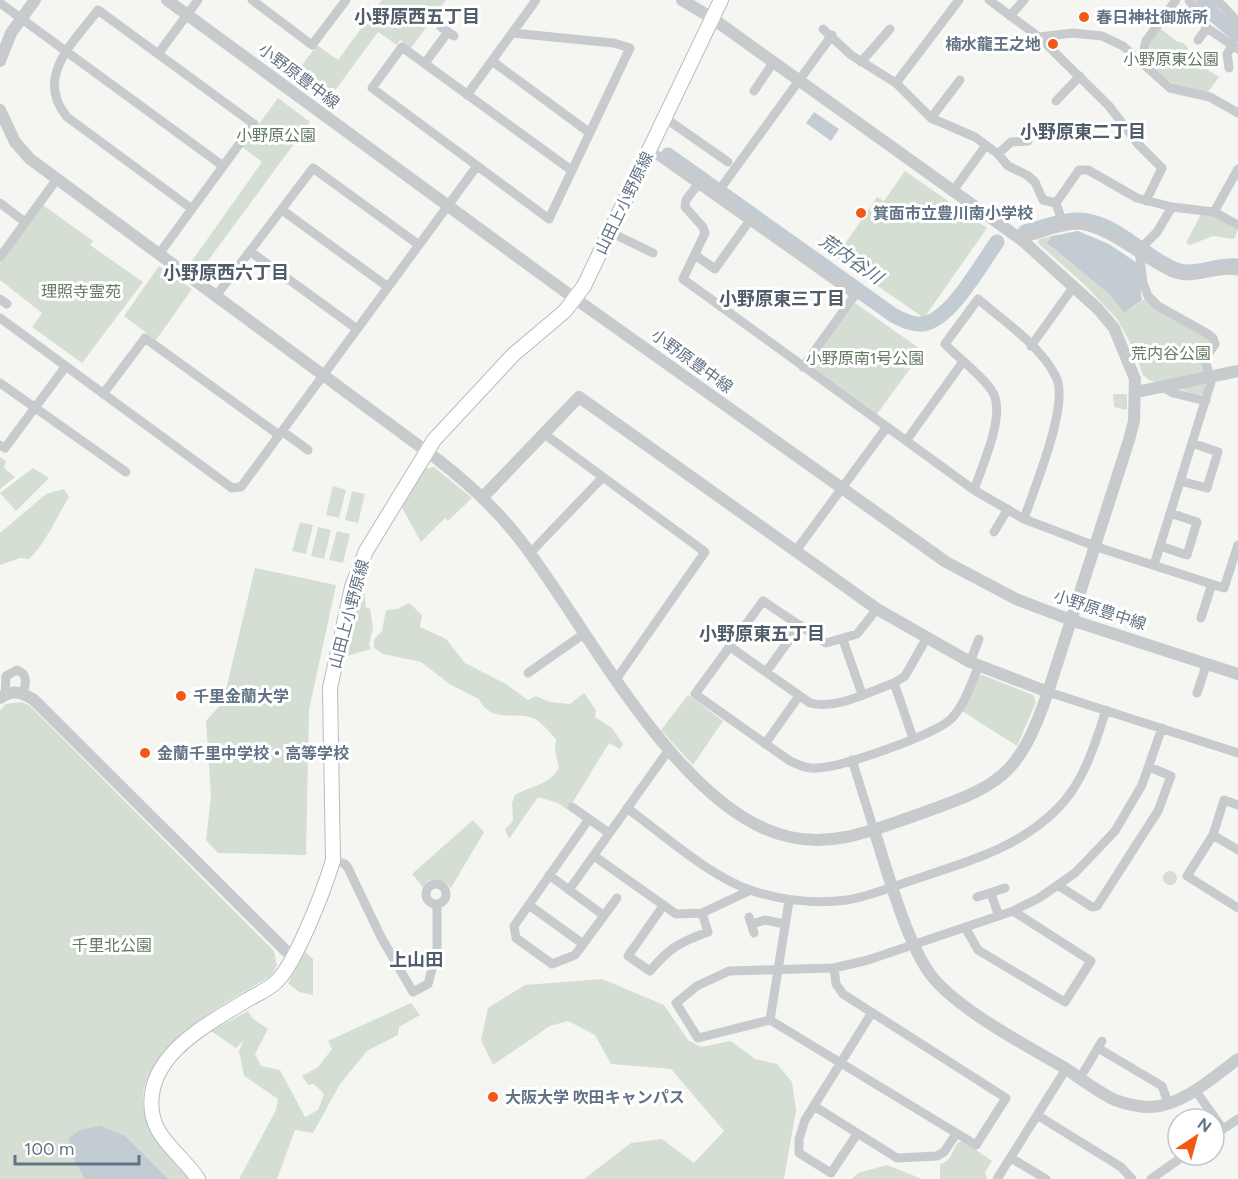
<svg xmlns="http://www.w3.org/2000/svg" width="1238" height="1179" font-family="Figtree,'Noto Sans JP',sans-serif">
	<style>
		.green { fill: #d5ded2 }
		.water { fill: #c2ccd2 }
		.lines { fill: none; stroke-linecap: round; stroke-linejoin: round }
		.river { stroke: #c2ccd2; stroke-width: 15 }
		.secondary-casing { stroke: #b7bcc1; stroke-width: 16 }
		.minor { stroke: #c8cbce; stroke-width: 9 }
		.tertiary { stroke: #c8cbce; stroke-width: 12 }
		.secondary { stroke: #fff; stroke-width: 14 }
		.poi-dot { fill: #f35914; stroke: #fff; stroke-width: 2 }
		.labels { text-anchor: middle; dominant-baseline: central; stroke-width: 6; stroke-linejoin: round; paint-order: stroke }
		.poi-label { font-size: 16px; font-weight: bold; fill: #627385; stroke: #fff; text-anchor: start }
		.park-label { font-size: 16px; fill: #647c61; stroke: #fff }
		.street-label { font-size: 16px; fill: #627385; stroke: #fff }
		.neighbourhood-label { font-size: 18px; font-weight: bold; fill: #505d6a; stroke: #fff }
		.water-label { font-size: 18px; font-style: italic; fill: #5d7683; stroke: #fff }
	</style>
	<rect width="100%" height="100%" fill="#f5f6f1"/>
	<path class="green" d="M382,0H446L411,48L400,40L397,45L378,32L328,100L294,76L317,45L338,60Z
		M1160,28L1176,41L1185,44L1197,63L1219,77L1208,92L1176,86L1148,65L1150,40Z
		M278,98L310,122L199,273L189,265L262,162L242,147Z
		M905,171L987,228L924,318L836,257L877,197L884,201Z
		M43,205L93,241L90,245L143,282L82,363L32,327L42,313L0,280V263Z
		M1201,214L1211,215L1238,230L1234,239L1213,236L1190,245L1186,243Z
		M1052,236L1048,244L1110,295L1124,313L1146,298L1211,339L1204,393L1199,395L1149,380L1143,375L1133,348L1117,319L1086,286L1038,243L1039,239Z
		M159,266L192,289L156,340L124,316Z
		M855,303L923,351L877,414L813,368L812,362Z
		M1113,394H1127V410L1114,407Z
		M0,457L6,461L4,468L15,477L0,489Z
		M434,467L472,498L448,521L445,518L421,542L401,506L424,469Z
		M33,468L49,478L16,511L0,493Z
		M333,486L346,490L339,518L326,515Z
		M64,489L69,497C56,518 46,543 29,559L20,558L0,565V533L46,494Z
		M352,491L365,494L358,523L345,520Z
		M300,522L313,525L306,554L292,551Z
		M318,527L331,530L324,559L311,556Z
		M337,531L350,534L343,563L329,560Z
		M255,568L336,585L309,710L306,855L218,853L206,840L211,796L206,721L223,702Z
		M361,588L364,590L366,608H370L373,628L369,644L371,649L344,657Z
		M409,603L422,615L420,627L446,639L465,663L506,684L528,700L536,696L550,702L570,704L584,693L596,710L595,717L612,728L623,744L620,749L609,743L568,810L558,803L538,797L509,839L505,829L513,821L512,803L515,795C532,785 548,786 559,768L555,750L556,739C550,733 542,723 535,719C517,710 491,725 479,699L451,685L421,662L383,654L374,648V640L382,631L386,610L398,609Z
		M982,675L1033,695L1036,702L1017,746L962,711L979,677Z
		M688,695L723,721L693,765L661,730Z
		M22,702L30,706L274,951L277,965L271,976C228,1002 127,1052 145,1116C153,1141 174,1160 190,1179H0V710L6,704Z
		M473,820L484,832L451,888C444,880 439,879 429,880L423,887L412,874Z
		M1163 878a7 7 0 1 1 14 0a7 7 0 1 1-14 0Z
		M305,952L313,959V995L299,992L288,983Z
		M602,979L664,1005L688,1040L701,1047L731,1041L755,1059L777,1064L792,1082L796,1110L784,1179H584L631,1143L662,1139L694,1163L724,1131L671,1069L611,1064L595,1035L568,1021L550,1026L493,1065L481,1040L488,1008L525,985Z
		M411,1003L420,1015L399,1027L398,1035L367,1051L340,1084L313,1133L295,1130L277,1179H239L276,1110L278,1099L244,1076L239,1051L244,1040L236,1048L211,1031L248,1011L252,1018L268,1029L255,1054L261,1066L280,1070L305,1117L318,1110L324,1094L314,1084L308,1085L302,1076L318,1067L332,1049L328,1041Z
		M963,1141L992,1161L985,1172L987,1179H940V1165L949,1159L957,1143Z
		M887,1165L922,1179H852L858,1173Z"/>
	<path class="water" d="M814,112L839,129L831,141L806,123Z
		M1078,231L1109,244L1137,263L1142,300L1124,313L1110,295L1047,243L1052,236Z
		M100,1126L125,1136L168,1179H85L69,1150V1138L80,1130Z"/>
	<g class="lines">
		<path class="river" d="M1203,0L1213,14L1238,35
			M668,155L893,315C902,320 912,325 923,324C951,320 981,264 997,242
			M1025,232C1041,228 1058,221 1075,220C1112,218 1142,256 1174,269C1194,278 1217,263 1238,266"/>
		<defs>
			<path id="secondary" d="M198,1179C184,1157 155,1139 152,1112C144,1056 208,1024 247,1000C257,994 270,989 278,980C297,960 325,888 333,860L330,688L352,587L366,551L434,440L513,355L565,311L584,286L721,0"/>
		</defs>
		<use href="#secondary" class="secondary-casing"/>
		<path class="minor" d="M252,0L312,45L346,0
			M989,0L1039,37L1073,33L1102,36L1123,46L1170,88L1210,97L1238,113
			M1189,0L1207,28L1238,49
			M1217,0L1238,22
			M0,3L223,166
			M1010,16L1024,0
			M441,27L454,36
			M823,29L851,55L896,83L931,118L975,137L998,154L1008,166L1027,175L1035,182L1043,200L1056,203
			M512,33L614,43L630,48L549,219L372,88L402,47L571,170
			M1039,37L1109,106L1138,144L1162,168L1146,201
			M1198,40L1207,28
			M158,54L198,0
			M492,61L590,133
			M861,62L890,29
			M1141,62L1146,41L1176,0
			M425,63L448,32
			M1229,68L1227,54L1232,46
			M896,83L959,0
			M754,91L773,63
			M467,95L536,0
			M1056,101L1080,76
			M665,118L728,162
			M931,118L960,80
			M650,150L855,295L803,367
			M998,154L1011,142L1028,141
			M698,184L686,200L685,207L703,227L705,233L683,279L974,490L1024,519L1100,548L1224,588L1238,545
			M953,191L986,145
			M715,196L832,35
			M0,203L25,222
			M282,210L388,287
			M1214,212L1238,169
			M1064,227L1056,203L1079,170H1088L1137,198L1172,207L1214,212L1238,225
			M610,232L653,253
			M1023,241L1028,237C1043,233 1061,225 1078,225C1109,227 1145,262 1173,273C1195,282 1216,266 1238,271
			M251,252L357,329
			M159,254L254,124L98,10C73,43 34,77 67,117L192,209
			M695,255L715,269L750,220
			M0,257L57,179
			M216,296L313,168L419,245
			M0,299L7,304
			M0,318L232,488L241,487L477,166
			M1031,346L1074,286
			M0,383L126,472
			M1163,387L1173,393L1206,401
			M103,394L145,338L279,435
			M282,431L308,450
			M543,433L705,552L617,678
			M906,441L962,363
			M0,445L5,448L66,366
			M1180,481L1207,488L1218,452L1192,443
			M974,490C982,466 1007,413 992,391C982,375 959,359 945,344L978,299C1004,321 1041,346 1056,377C1070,404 1034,488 1024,519
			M994,532L1008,509
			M1160,546L1187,555L1197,522L1170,513
			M529,551L534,549L603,477
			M795,552L886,428
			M1154,565L1211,382L1205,359L1215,344L1213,338L1208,334L1158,306L1148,296L1143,283L1139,250L1157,232L1172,207
			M877,609L857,634L826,643L763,601L695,694L790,761C799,765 807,769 816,768C840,768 934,735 951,719C965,705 971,683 979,666
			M1201,618L1212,584
			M843,640L862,694
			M729,646L810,703C836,710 868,692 894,683
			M970,662L979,639
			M766,672L800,625
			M528,673L585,633
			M1048,692L1238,753
			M1197,693L1207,663
			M5,695L6,676L17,670C28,674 26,683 23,693
			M913,738L894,683L905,676L926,639
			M765,744L799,696
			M852,760L874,830
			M1238,805L1224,800L1213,835L1187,876L1238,908
			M572,807L609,833
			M627,808C664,835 710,877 753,891C784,901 815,904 847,900C870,896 891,887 913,880C966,862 1018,849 1058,808C1084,782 1095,744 1106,710
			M589,819L514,926L516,938L552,964L575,955L617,898
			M1213,835L1238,850
			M594,856L676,914L702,913L751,890
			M333,860L345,864L348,868L381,937L413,992L428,984L437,951V906
			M549,875L603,915
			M426 894a10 10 0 1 1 20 0a10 10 0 1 1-20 0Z
			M1059,886L1092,907L1097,906L1158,811L1171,776L1149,767
			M569,890L668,751
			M991,894L999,916
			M977,897L1005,888
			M529,905L583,944
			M663,906L628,956L650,971C669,948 680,942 708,932L702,913
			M749,917L754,933
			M752,924L765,920L785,924
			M965,927L978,950L1065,1002L1091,961L1013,911
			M834,968L836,984L843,994L1006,1098L976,1145L770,1020L698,1038L676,1003L697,986L729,971L834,968L868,960L1013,911L1039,898L1075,873L1115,831L1142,785L1162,728
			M770,1020L789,901
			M1098,1048L1162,1086L1168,1103
			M1080,1078L1102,1041
			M1195,1090L1223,1129
			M814,1106L897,1158L937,1156L944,1152L956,1134
			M1037,1115L1121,1167L1132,1179
			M857,1134L831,1173L799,1153V1139L805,1120L871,1014
			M1214,1135L1238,1119
			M1011,1158L1046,1179
			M997,1179L1066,1069
			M1151,1179L1185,1155"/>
		<path class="tertiary" d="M167,0L563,290L946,562L1016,599L1071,620L1238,674
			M0,61L11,33L35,0
			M0,110L15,142L30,159L437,459C468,483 497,509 521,541C587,626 680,814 790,837C834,847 873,830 914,816C998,786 1018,780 1048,692L1129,440L1134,421L1135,379L1114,328L1098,309L1023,241L712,18L682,0
			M1136,392L1238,371
			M483,497L579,397L877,609L970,662L1048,692
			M0,698C13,689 22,692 34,700L292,957
			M874,830C887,870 905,937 928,971C951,1006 1027,1046 1065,1068C1081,1079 1098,1092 1115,1100C1126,1104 1139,1107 1151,1107C1184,1105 1213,1077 1238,1059"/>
		<use href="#secondary" class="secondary"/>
	</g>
	<g class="poi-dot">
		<circle cx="1084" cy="17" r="6"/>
		<circle cx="1053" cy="44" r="6"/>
		<circle cx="861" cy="213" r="6"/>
		<circle cx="181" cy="696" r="6"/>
		<circle cx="145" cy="753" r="6"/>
		<circle cx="493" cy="1097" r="6"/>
	</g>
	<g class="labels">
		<g class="poi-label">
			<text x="1096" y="17">春日神社御旅所</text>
			<text x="1041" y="44" text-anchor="end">楠水龍王之地</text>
			<text x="873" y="213">箕面市立豊川南小学校</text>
			<text x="193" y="696">千里金蘭大学</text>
			<text x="157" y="753">金蘭千里中学校・高等学校</text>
			<text x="505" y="1097">大阪大学 吹田キャンパス</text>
		</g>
		<g class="park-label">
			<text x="1171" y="59">小野原東公園</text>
			<text x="276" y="135">小野原公園</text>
			<text x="81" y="291">理照寺霊苑</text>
			<text x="1171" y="353">荒内谷公園</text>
			<text x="865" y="358">小野原南1号公園</text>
			<text x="112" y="945">千里北公園</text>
		</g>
		<g class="street-label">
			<text transform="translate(299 76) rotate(37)">小野原豊中線</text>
			<text transform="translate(624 203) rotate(-64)">山田上小野原線</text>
			<text transform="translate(692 361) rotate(36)">小野原豊中線</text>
			<text transform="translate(1100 610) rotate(18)">小野原豊中線</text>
			<text transform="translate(349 614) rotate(-75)">山田上小野原線</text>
		</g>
		<g class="neighbourhood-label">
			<text x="417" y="17">小野原西五丁目</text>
			<text x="1083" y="132">小野原東二丁目</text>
			<text x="226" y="273">小野原西六丁目</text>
			<text x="782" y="299">小野原東三丁目</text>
			<text x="762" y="634">小野原東五丁目</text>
			<text x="416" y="960">上山田</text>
		</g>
		<g class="water-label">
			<text transform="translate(851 259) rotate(35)">荒内谷川</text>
		</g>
	</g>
	<g transform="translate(1196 1137) rotate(36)"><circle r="28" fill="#ffffff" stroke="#c0c7ce" stroke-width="1.5"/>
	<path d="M0-4.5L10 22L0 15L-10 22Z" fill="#f35914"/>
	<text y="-9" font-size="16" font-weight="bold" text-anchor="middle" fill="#627385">N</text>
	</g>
	<path d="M15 1155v9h124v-9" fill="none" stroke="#627385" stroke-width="3"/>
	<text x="24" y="1155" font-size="18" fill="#627385" stroke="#ffffff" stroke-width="4.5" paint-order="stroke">100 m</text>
</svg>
